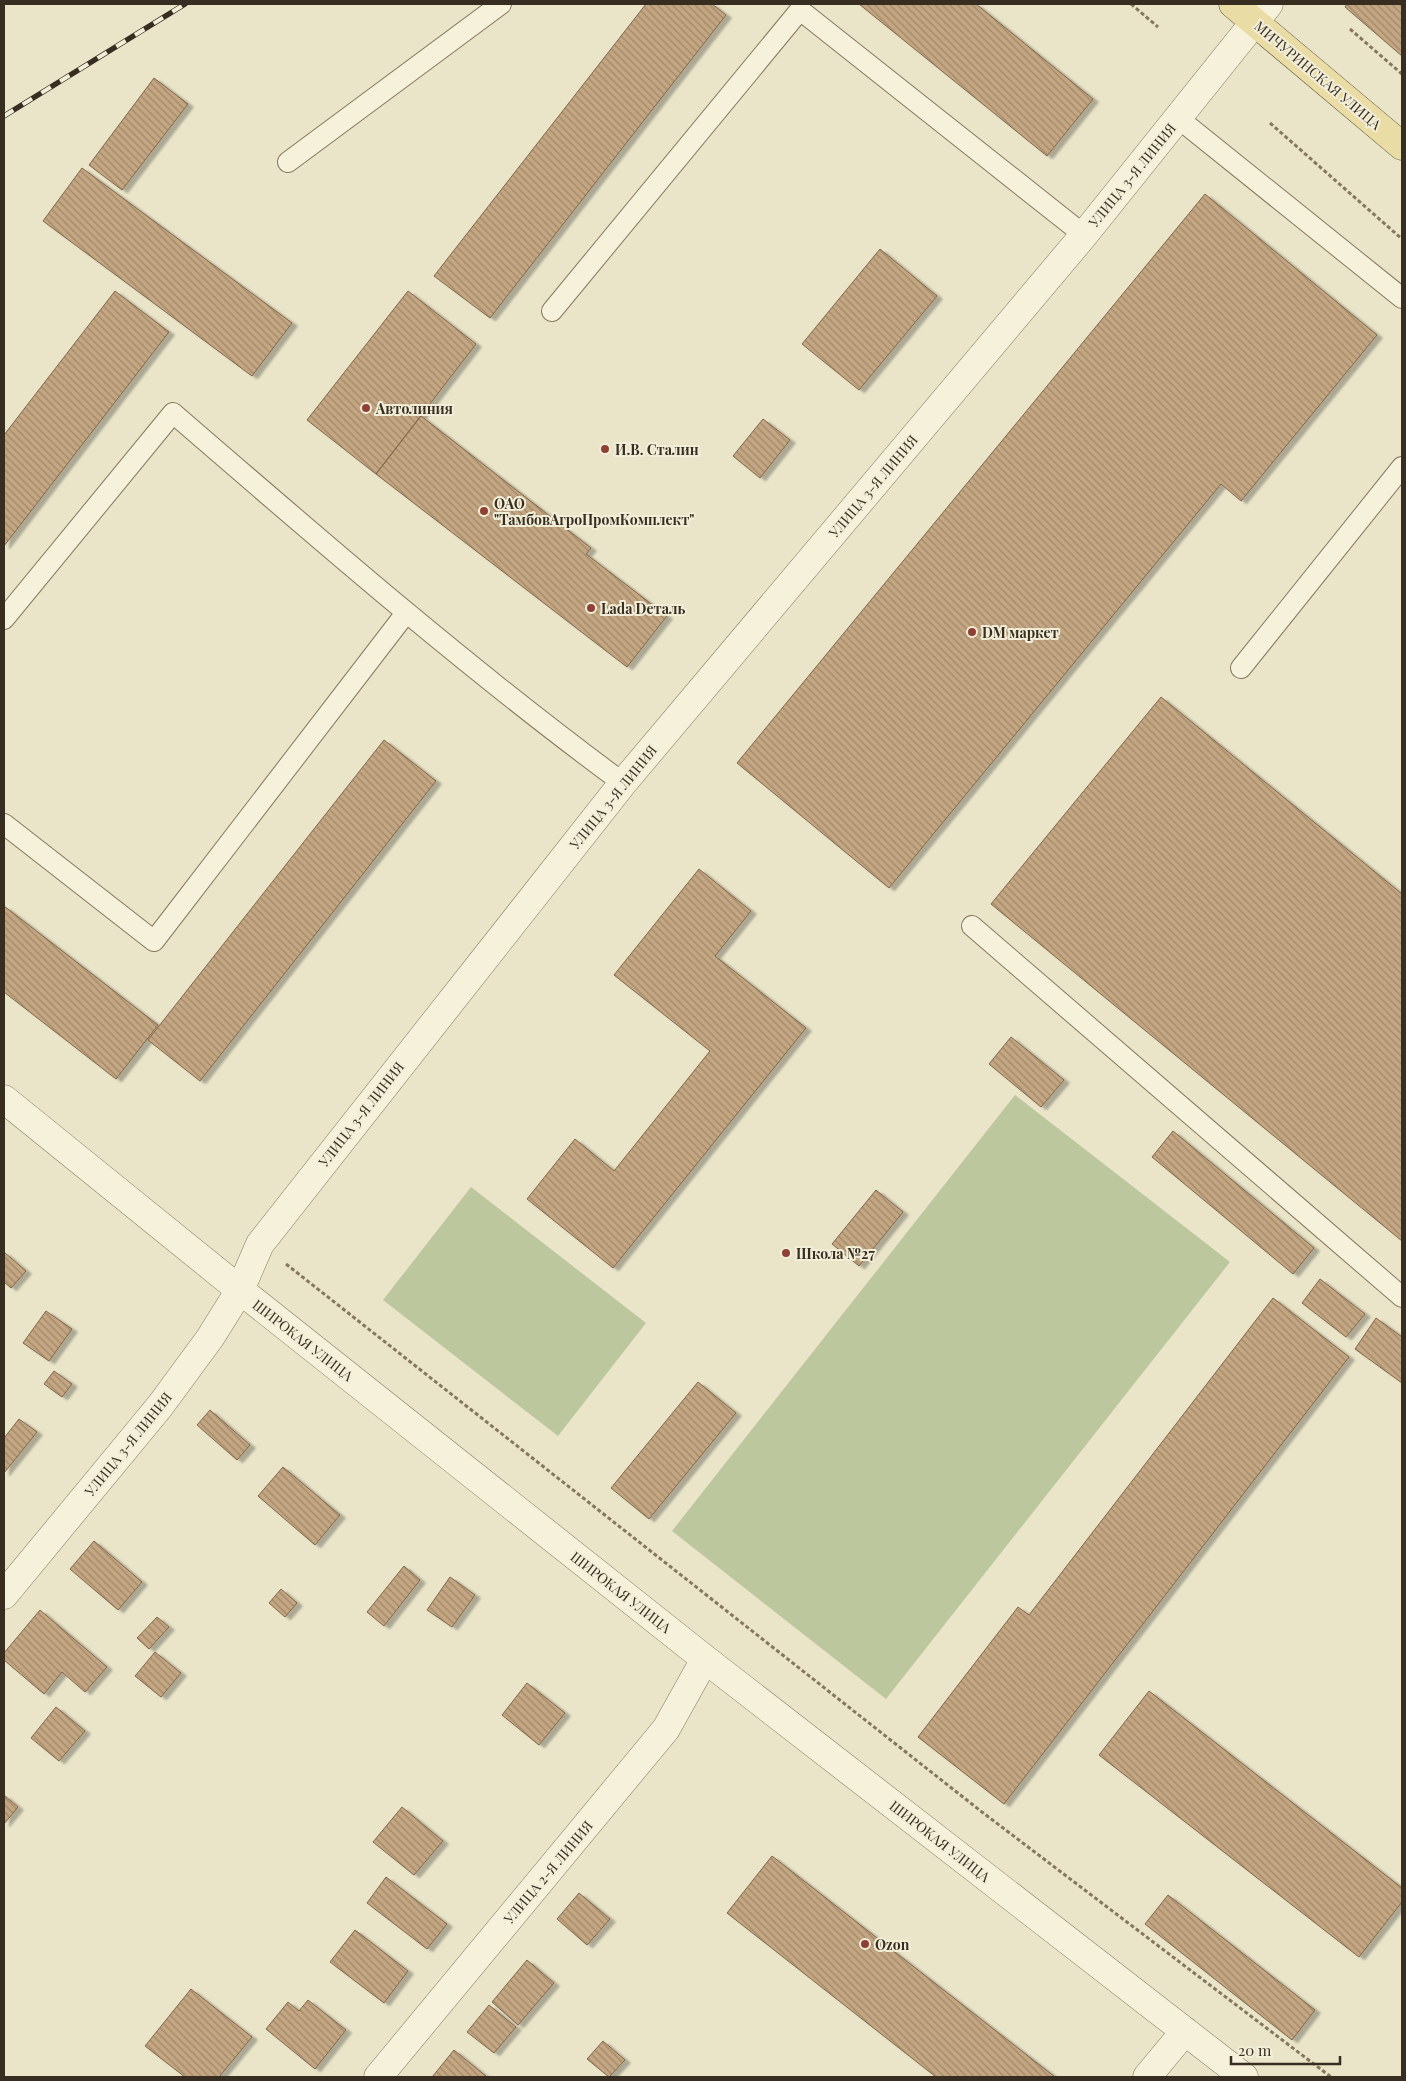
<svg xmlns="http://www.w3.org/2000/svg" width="1406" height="2081" font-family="'Playfair Display',serif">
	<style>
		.green { fill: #bdc79d }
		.building { fill: url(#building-back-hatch); stroke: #816647; filter: url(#shadow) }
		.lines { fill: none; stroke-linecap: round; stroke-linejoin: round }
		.lane-casing { stroke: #85785f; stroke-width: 22 }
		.street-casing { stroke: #85785f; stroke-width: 29 }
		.primary-casing { stroke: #534633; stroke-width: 29 }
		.path { stroke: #85785f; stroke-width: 3; stroke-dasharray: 4 2.5; stroke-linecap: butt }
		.lane { stroke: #f6f1db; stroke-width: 20 }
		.street { stroke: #f6f1db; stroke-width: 28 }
		.primary { stroke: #e9dca5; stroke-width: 28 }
		.rail-casing { stroke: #372e21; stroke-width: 5.5 }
		.rail { stroke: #f2eed8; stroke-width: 4; stroke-dasharray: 11; stroke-linecap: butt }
		.poi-dot { fill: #8e4035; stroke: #f2eed8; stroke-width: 2 }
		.labels { text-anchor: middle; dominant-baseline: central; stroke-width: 4; stroke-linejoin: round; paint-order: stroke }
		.street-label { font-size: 14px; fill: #372e21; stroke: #f2eed8 }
		.poi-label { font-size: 14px; font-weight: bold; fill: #372e21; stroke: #f2eed8; text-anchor: start }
	</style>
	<defs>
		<pattern id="building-back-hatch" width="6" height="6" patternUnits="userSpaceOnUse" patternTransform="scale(1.25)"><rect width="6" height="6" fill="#c4a682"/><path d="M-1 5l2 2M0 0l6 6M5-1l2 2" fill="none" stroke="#a0886a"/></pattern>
		<filter id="shadow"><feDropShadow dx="5.5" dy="3" stdDeviation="1" flood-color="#0004"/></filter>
	</defs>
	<rect width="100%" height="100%" fill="#eae5c9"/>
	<path class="green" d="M1015,1095L1230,1262L886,1699L672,1531Z
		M471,1187L646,1323L558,1436L383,1300Z"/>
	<path class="building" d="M646,4H712L726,15L490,318L434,276Z
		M859,4H976L1093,99L1047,156Z
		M1347,4H1402V56L1345,7Z
		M154,78L188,104L122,190L89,165Z
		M82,168L292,323L252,376L43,221Z
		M1205,194L1377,335L1241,501L1221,484L889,888L737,763Z
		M880,249L937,296L859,390L802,344Z
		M115,291L169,332L4,546V435Z
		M408,291L476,344L376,474L307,420Z
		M421,416L591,548L586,554L667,616L627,667L376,474Z
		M763,419L790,440L760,478L733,456Z
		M1161,697L1402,894V1241L991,904Z
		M384,740L436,781L200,1081L148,1040Z
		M699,869L751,911L715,956L806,1028L613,1268L527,1199L575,1139L614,1171L710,1051L614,975Z
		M4,906L158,1025L116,1079L4,992Z
		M1011,1037L1064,1080L1041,1107L989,1064Z
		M1173,1131L1314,1248L1293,1274L1152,1157Z
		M876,1190L903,1212L859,1266L832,1244Z
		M4,1252L26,1271L11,1288L4,1282Z
		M1320,1279L1365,1314L1346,1337L1302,1303Z
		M1273,1298L1349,1357L1004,1804L918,1737L1018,1607L1029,1615Z
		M46,1311L72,1329L49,1361L23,1343Z
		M1376,1318L1402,1337V1383L1355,1349Z
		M54,1371L72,1384L62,1397L44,1384Z
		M698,1382L736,1413L649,1519L611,1488Z
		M210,1410L250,1445L237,1460L197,1425Z
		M19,1419L37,1432L4,1473V1438Z
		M283,1467L340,1515L315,1545L258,1496Z
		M94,1541L142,1582L118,1610L70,1569Z
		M404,1566L420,1580L384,1626L367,1612Z
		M450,1577L475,1595L452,1627L427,1610Z
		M281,1589L297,1603L285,1617L269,1603Z
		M40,1610L107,1667L85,1692L62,1672L44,1694L4,1660V1653Z
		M157,1617L169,1627L149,1649L137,1638Z
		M155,1652L181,1673L161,1697L135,1676Z
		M527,1683L565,1713L539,1745L502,1715Z
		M1149,1691L1402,1888V1902L1359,1957L1099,1755Z
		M56,1707L85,1731L59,1761L31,1738Z
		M4,1795L18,1807L4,1824Z
		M402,1807L443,1841L414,1875L373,1842Z
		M772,1856L1055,2077H936L727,1913Z
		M386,1877L447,1924L427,1949L367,1903Z
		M579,1893L610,1919L587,1945L557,1919Z
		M1168,1895L1315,2010L1292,2040L1145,1924Z
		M355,1930L408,1971L384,2003L330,1962Z
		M527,1960L554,1983L518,2025L492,2002Z
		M191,1989L252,2037L219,2077H185L145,2046Z
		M308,2000L346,2030L315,2069L266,2029L288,2002L299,2011Z
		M489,2005L516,2027L494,2053L467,2032Z
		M603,2041L625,2060L609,2077L587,2059Z
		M454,2050L487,2077H432Z"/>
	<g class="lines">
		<defs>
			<path id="lane" d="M1178,118L1402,298
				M288,162L501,4
				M552,311L800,10L1084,235
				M4,619L173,413C320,540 467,668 623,783
				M1241,668L1402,467
				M4,824L154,941L406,613
				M972,926L1402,1297"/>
			<path id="street" d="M4,1099L240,1290L705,1659L1244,2077
				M4,1595L160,1406L210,1338L240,1290L260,1244L623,783L1084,235L1269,4
				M378,2077L666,1729L705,1659
				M1147,2077L1185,2031"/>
			<path id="primary" d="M1233,4L1402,146"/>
		</defs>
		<use href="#lane" class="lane-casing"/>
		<use href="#street" class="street-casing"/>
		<use href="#primary" class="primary-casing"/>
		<path class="path" d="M1131,4L1158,27
			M1350,29L1402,74
			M1270,123L1402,239
			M286,1264L982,1812L1331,2077"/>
		<use href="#lane" class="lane"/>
		<use href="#street" class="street"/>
		<use href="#primary" class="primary"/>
		<defs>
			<path id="rail" d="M4,116L185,4"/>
		</defs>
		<use href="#rail" class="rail-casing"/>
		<use href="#rail" class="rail"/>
	</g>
	<g class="poi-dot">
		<circle cx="366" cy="408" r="5"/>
		<circle cx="605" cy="449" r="5"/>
		<circle cx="484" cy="511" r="5"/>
		<circle cx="591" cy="608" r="5"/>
		<circle cx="972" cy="632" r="5"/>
		<circle cx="786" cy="1253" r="5"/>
		<circle cx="865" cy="1944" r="5"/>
	</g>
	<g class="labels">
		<g class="street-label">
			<text transform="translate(1318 75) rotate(40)">МИЧУРИНСКАЯ УЛИЦА</text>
			<text transform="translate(1132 175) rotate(-51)">УЛИЦА 3-Я ЛИНИЯ</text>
			<text transform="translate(873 486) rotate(-50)">УЛИЦА 3-Я ЛИНИЯ</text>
			<text transform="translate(613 797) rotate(-51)">УЛИЦА 3-Я ЛИНИЯ</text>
			<text transform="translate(361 1114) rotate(-52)">УЛИЦА 3-Я ЛИНИЯ</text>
			<text transform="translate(303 1340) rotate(38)">ШИРОКАЯ УЛИЦА</text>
			<text transform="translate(128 1444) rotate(-51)">УЛИЦА 3-Я ЛИНИЯ</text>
			<text transform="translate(621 1592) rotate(38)">ШИРОКАЯ УЛИЦА</text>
			<text transform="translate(940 1841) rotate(38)">ШИРОКАЯ УЛИЦА</text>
			<text transform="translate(548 1872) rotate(-50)">УЛИЦА 2-Я ЛИНИЯ</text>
		</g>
		<g class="poi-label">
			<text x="376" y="408">Автолиния</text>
			<text x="615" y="449">И.В. Сталин</text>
			<text x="494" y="503">ОАО<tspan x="494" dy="16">"ТамбовАгроПромКомплект"</tspan></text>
			<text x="601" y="608">Lada Dеталь</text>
			<text x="982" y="632">DM маркет</text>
			<text x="796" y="1253">Школа №27</text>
			<text x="875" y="1944">Ozon</text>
		</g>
	</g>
	<rect width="1406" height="2081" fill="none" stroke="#372e21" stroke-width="10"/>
	<path d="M1231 2056v8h109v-8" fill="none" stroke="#372e21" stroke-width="2.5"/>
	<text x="1238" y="2056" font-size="15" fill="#372e21" stroke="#f2eed8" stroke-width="4" paint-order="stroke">20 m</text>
</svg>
